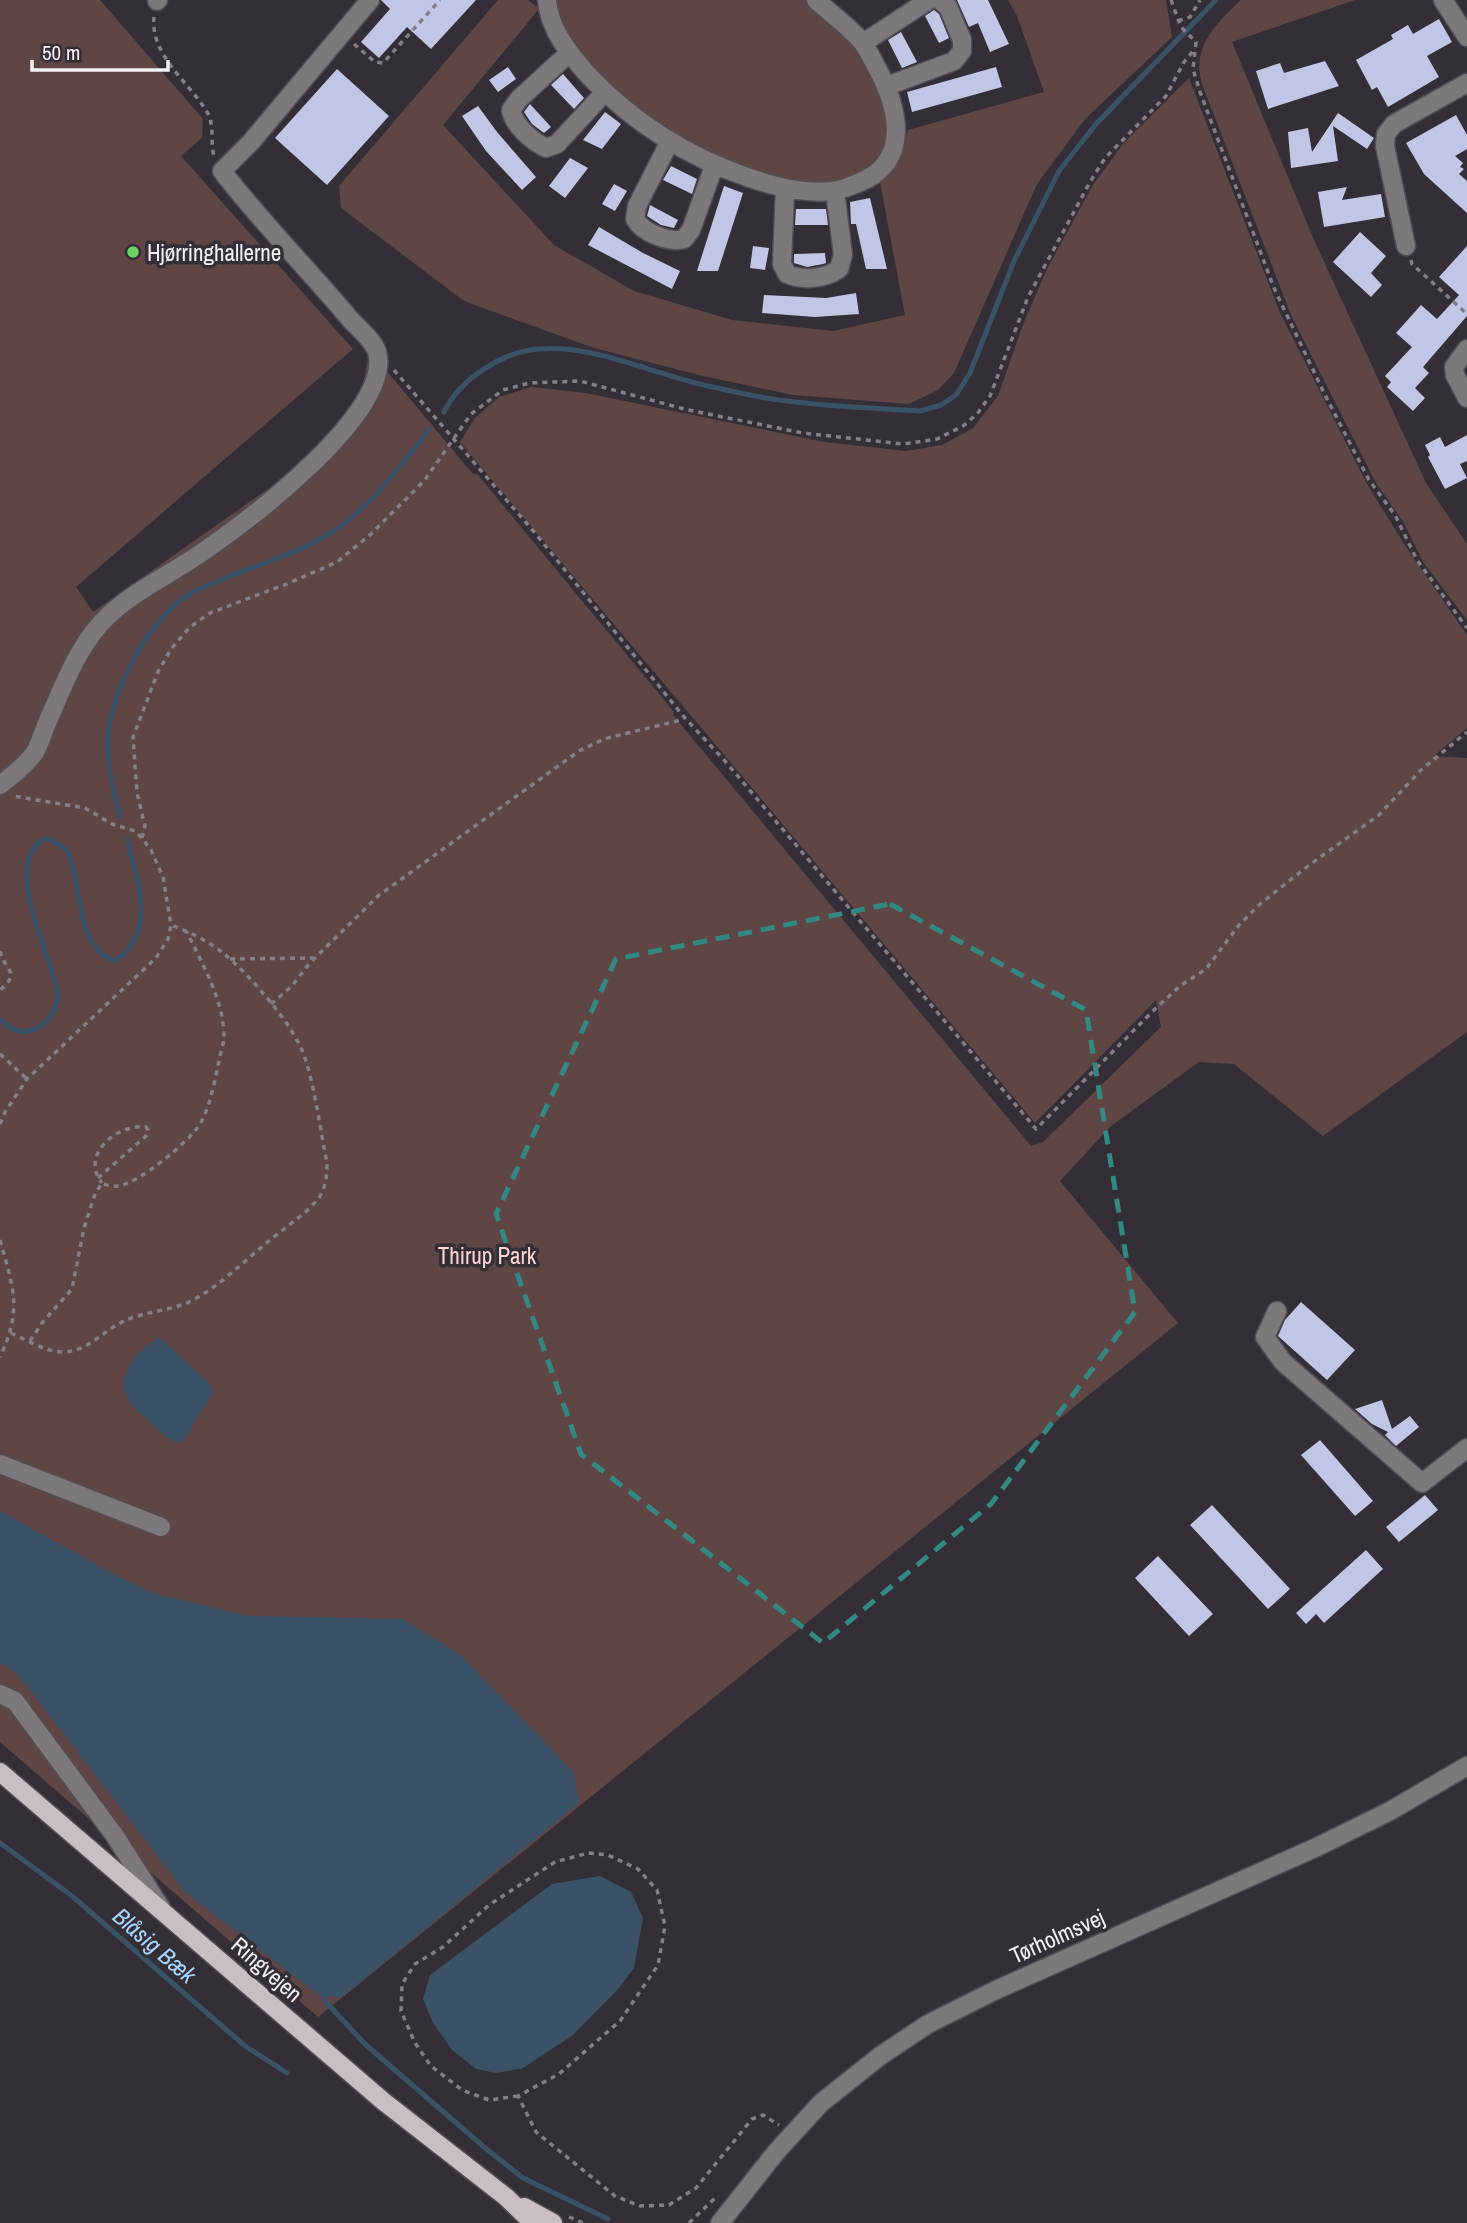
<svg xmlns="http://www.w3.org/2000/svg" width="1467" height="2223" font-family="'Archivo Narrow',sans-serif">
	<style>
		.green { fill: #5f4645 }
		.water { fill: #3a5267 }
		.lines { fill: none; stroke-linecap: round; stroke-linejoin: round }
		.stream { stroke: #3a5267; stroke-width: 5 }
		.building { fill: #c1c5e6 }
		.minor-casing { stroke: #534e56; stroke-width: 21 }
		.major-casing { stroke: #534e56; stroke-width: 21 }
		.path { stroke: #847f86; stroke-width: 3.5; stroke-dasharray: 5 5; stroke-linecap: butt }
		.minor { stroke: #7d787a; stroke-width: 18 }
		.major { stroke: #c9bec3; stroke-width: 18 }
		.marked { fill: none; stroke: #328983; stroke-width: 5; stroke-dasharray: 14 9; stroke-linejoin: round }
		.poi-dot { fill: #6cd362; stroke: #342f37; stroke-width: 2.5 }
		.labels { text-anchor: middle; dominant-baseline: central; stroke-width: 7; stroke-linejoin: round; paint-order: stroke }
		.poi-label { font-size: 23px; fill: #f5f2f7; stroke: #342f37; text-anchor: start }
		.park-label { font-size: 23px; fill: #fdd5d1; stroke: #342f37 }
		.street-label { font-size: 23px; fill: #f5f2f7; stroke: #342f37 }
		.water-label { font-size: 24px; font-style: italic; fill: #a6d5ff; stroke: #342f37 }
	</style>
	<rect width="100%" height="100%" fill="#342f37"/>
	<path class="green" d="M0,0H100L203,119L202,138L181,156L353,349L76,587L93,612L275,484L328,438L360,397L370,351L472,473L478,475L674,712L673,715L1031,1146L1043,1142L1161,1027L1156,1000L1035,1123L460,442L475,418L499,397L531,387L586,393L824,442L906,451L942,445L973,428L998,396L1024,322L1048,267L1093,185L1123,144L1189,78L1280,313L1367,484L1406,547L1467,635V728L1434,756L1467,758V1032L1323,1136L1234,1064L1199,1062L1111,1126L1060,1181L1178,1323L318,2017L0,1742Z
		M498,0H528L539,9L443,125L554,245L634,291L732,320L833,331L905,315L880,182L898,160L908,130L1044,92L1017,16L1008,0H1166L1172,37L1086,118L1037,184L954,373L938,390L909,404L793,395L703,376L594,348L464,301L341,208L339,186Z
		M553,0H810L858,45L884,88L892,140L883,159L834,185L785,184L672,137L610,87L575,48L554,9Z
		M1241,0H1355L1232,42L1314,240L1426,483L1467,544V620L1423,562L1404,523L1376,483L1291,315L1202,84C1191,47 1216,24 1241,0Z"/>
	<path class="water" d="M159,1337L211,1385L213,1392L182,1443C167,1441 162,1433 151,1423C144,1416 133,1408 128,1400C113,1375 141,1348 159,1337Z
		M0,1511L123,1579L156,1594L249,1616L403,1619L462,1656L574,1773L579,1803L342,1997L320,1996L185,1892L30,1690L18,1675L4,1664L0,1665Z
		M600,1876L631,1892L643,1918L634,1968L619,1988L573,2035L523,2068L496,2073L476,2069L452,2050L433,2023L423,1999L430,1975L552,1884Z"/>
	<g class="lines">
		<path class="stream" d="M444,412C459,380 502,352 538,349C593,344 651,373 704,385C731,391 760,398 787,401C831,407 876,408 920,411L941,405L956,395L970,373L1014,261L1059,171L1096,124L1216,0
			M120,816C113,789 107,765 108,738C110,692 150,617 190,594C232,571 280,562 322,538C367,513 398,468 430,429
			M0,1019C4,1023 12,1029 18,1031C39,1036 62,1011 57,990C48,947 0,858 47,838C53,841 61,845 66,850C69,853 70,860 72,865C82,896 77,948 115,961C158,931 137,880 127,839
			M0,1843L72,1896L245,2046L287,2073
			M323,1991L324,2000L366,2045L484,2147L523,2178L608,2219"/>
	</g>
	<path class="building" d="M381,0H476L431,49L407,27L379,58L361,42L390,9Z
		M957,0H988L1009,44L990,52L978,23L969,27Z
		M934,10L939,14L949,38L939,43L925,16Z
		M1439,19L1452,42L1427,56L1439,77L1388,107L1377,87L1372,90L1356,60L1393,39L1391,35L1408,25L1413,34Z
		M901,32L917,62L902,68L888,40Z
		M1325,61L1339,86L1268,109L1256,71L1280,63L1284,73Z
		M508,67L516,79L498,92L489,80Z
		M996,67L1002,87L912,112L907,92Z
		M337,69L389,116L327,185L275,138Z
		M563,74L584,98L574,109L551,85Z
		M530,104L551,127L544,133L532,124L524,112Z
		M478,106L497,132L536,177L522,190L486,151L462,116Z
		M605,112L621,124L602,149L583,140Z
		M1338,113L1374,138L1367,149L1333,126L1338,161L1291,168L1288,132L1308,128L1312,152Z
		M1456,115L1467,135V149L1455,156L1463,163L1460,167L1464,169L1459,174L1467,181V213L1424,174L1406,143Z
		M570,158L588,168L565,198L549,186Z
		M671,166L697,179L692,194L663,180Z
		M614,184L627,191L615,211L602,204Z
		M724,186L743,193L718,271H697Z
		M1347,187L1342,200L1381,194L1385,217L1324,227L1318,192Z
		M870,198L882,248L887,269H866L856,224H851L850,202Z
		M650,205L678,220L674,228L661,225L647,216Z
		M796,209H826L828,225H795Z
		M599,227L643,253L680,271L672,289L588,245Z
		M1360,232L1386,256L1371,273L1382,285L1371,297L1333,262Z
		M753,246L769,248L765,270L750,268Z
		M1467,246V316L1423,367L1429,373L1415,388L1425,398L1413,411L1387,387L1391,382L1385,376L1412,347L1396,333L1421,305L1437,319L1459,295L1439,277Z
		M825,253L826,263L823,264L807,267L794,263V254Z
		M856,293L859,314L815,317L762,313L764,295L826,298Z
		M1467,435V461L1460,464L1467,478L1445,489L1428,457L1430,455L1425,445L1440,437L1445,447Z
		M1301,1302L1355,1350L1327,1380L1278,1336L1285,1320Z
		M1382,1400L1392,1429L1410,1416L1419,1427L1396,1446L1385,1435L1388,1432L1372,1424L1355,1409Z
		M1320,1440L1373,1501L1355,1516L1301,1455Z
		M1425,1495L1438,1510L1399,1542L1386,1527Z
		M1212,1505L1290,1589L1268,1609L1190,1525Z
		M1366,1550L1383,1569L1324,1623L1316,1614L1306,1624L1296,1613Z
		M1158,1556L1213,1614L1189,1636L1135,1578Z"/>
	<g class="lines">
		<defs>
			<path id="minor" d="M547,0C549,30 571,56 590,77C635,124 688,157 750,178C777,187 804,194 833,191C841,190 850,186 858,183C913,162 898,106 876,66C872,59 868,50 863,43C850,27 831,14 816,0
				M1443,0L1467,37
				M157,1L158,0
				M863,43L929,0
				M568,54L519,99L511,110C514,126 532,141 546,148L557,144L605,92
				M887,86L954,61L962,51V40L948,7L940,0
				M669,143L637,206L635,219C643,233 669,243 684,239L691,230L714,166
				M785,189L782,264L787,274C803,281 825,279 839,269L843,255L835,191
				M1406,246L1385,146L1386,134L1394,124L1467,83
				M1467,349L1454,367L1455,375L1467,398
				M0,785C12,776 27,764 35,752C40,744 43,732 47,723C64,685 79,642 110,614C139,588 175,572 207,549C250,519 394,411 377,352C374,341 358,328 350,319C308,269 262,223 222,171L251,142L370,0
				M1277,1311L1265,1337L1283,1362L1422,1483L1467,1448
				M0,1464L161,1527
				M0,1694L15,1701L115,1836L161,1908
				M720,2223L777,2151L821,2103L880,2056L928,2024L996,1990L1317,1847L1390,1811L1467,1766"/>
			<path id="major" d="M0,1772L383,2101L506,2197L533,2223
				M524,2207L553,2223"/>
		</defs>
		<use href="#minor" class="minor-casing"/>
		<use href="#major" class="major-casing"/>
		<path class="path" d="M1171,0L1181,27L1196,42L1193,69L1200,92L1274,288L1325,395L1369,480L1395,515L1417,560L1467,628
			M154,17C150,55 189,82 207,112C215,125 210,142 214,156
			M1178,21L1190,17L1200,0
			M354,44L375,62L383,63L440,0
			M1411,260L1412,264L1467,314
			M394,370L535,533L684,717L725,761L1036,1129L1153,1011L1180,986L1206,969L1239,925L1260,904L1308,866L1379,815L1421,770L1467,732
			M142,838L145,826L137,793L133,737L158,672L171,649L190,627L210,613L289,583L337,562L371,534L424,481L471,414L503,390L529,383L580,381L688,410L803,433L903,444L937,439L963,426L977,414L990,396L1028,297L1090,182L1105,158L1166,96L1184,62L1194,50
			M0,951C4,970 22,972 0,990
			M230,959L313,958
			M271,1004L292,986L309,964L378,896L579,751L604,739L677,721L684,717
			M0,1054L27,1079
			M0,1124L5,1112L27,1079L156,958L168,939L171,925L163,877L151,850L142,838L135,831L112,824L85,808L13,796
			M98,1178L146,1136L148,1130L146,1127C118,1123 79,1155 102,1183
			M0,1240C13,1288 23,1308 0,1357
			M11,1333C26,1340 45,1351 61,1352C86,1353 102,1332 122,1322C143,1311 167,1312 189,1302C218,1288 244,1261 269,1241C285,1227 305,1215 318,1199C326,1188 327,1176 327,1163C320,1129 316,1092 305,1058C295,1026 249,974 223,953C207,940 189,932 171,925
			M30,1341L42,1323L72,1289L84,1228L95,1194L102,1183C107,1185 112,1187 118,1186C138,1184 189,1142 200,1124C213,1102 217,1065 224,1040C225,1002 203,966 187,932
			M518,2096L489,2100L462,2090L431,2066L415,2043L401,2011L402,1984L415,1964L443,1947L489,1905L555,1862L588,1853L608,1855L638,1869L657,1890L665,1926L658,1965L620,2021L559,2074L518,2096L536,2132L615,2196L640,2206L669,2205L696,2188L752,2119L763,2115L779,2125
			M569,2217L583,2223
			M689,2223L716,2197"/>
		<use href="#minor" class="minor"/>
		<use href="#major" class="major"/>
	</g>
	<path class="marked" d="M890,904L1086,1010L1135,1312L991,1504L823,1643L581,1454L496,1214L616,959Z"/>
	<circle class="poi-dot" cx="133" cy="252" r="7"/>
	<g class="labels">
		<g class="poi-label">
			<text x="147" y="252">Hjørringhallerne</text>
		</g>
		<g class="park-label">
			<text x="487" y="1255">Thirup Park</text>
		</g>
		<g class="street-label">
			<text transform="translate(1057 1936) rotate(-24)">Tørholmsvej</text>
			<text transform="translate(267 1969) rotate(41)">Ringvejen</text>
		</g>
		<g class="water-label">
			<text transform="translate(155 1945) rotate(41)">Blåsig Bæk</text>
		</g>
	</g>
	<path d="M32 60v10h136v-10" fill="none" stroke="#f5f2f7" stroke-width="3.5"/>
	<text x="42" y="60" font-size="21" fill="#f5f2f7" stroke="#342f37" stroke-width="5" paint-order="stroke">50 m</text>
</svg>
